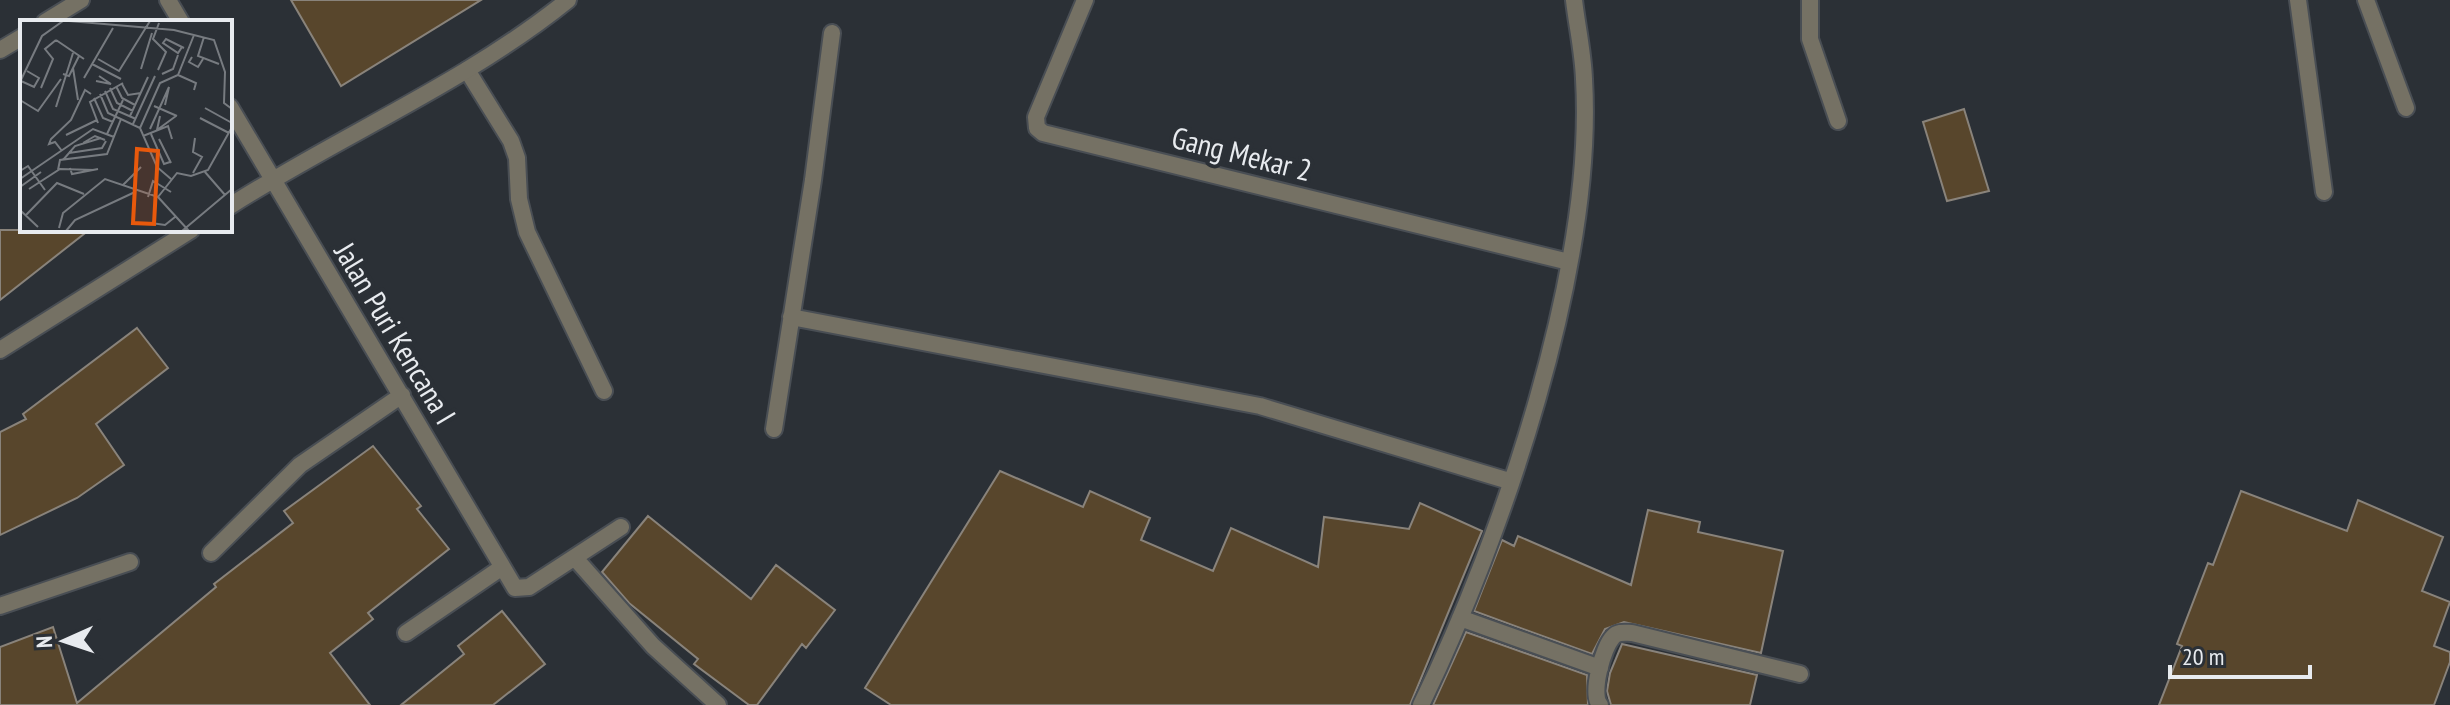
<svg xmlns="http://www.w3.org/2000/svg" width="2450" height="705" font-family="'PT Sans Narrow',sans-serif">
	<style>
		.building { fill: #58462c; stroke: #89837b; stroke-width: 2 }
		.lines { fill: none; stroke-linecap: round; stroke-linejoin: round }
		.service-casing { stroke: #494e54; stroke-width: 20 }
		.minor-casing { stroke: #494e54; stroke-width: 20 }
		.service { stroke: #757164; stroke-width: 16 }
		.minor { stroke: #757164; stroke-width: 16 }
		.labels { text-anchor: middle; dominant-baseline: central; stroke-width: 8; stroke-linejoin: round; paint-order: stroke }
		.street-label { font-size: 30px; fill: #e8ebef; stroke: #2b3036 }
		.inset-road { fill: none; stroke: #777b80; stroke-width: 2 }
		.view { fill: #e8590c; fill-opacity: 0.15; stroke: #e8590c; stroke-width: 4 }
		.inset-edge { fill: none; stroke: #e8ebef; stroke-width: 4 }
	</style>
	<rect width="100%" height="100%" fill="#2b3036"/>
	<path class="building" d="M291,0H481L341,86Z
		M1964,109L1989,191L1947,201L1923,122Z
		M0,230H89L0,300Z
		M137,328L168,368L96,424L124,465L77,498L0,535V432L26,419L23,414Z
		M373,446L421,506L417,509L449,549L368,613L373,619L330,653L370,705H0V647L53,627L77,703L216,587L214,584L293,523L284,511Z
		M1000,471L1083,507L1090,491L1150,518L1141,540L1213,571L1231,528L1318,567L1324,517L1409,529L1420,503L1482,531L1410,705H891L865,688Z
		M2241,491L2347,531L2358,500L2443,537L2422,591L2450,602L2434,646L2450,652V662L2434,705H2159L2182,646L2177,644L2208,563L2213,565Z
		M1648,510L1700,522L1698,532L1783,551L1761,653L1624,622L1605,629L1592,654L1474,611L1502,540L1514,546L1518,536L1631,585Z
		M648,516L751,599L776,565L835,610L806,648L802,644L757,705H749L694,664L698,659L629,603L602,572Z
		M502,611L545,664L493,705H401L464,654L458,646Z
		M1466,632L1587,675L1588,705H1433Z
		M1622,644L1757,675L1750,705H1611L1607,691L1610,673Z"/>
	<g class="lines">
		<defs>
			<path id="service" d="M467,70L511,141L517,158L519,199L527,232L604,391"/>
			<path id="minor" d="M168,0L181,22
				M1085,0L1036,117L1037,128L1043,133L1569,262
				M1810,0V39L1838,121
				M2298,0L2324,192
				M2366,0L2406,108
				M45,22L81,0
				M0,50L22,37
				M230,107L515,588L529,587L621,527
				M230,206C341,135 465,83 568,0
				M791,317L1260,406L1509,481
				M0,350L191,230
				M774,429L813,180L832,33
				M211,553L300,465L402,395
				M575,558L653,646L718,705
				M0,606L130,562
				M1460,618L1600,668
				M406,633L501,568
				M1421,705C1503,536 1595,267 1584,79C1583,52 1577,26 1574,0
				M1600,705C1590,694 1603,647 1613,637C1618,631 1626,633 1632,633L1800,674"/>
		</defs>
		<use href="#service" class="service-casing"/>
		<use href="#minor" class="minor-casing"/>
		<use href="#service" class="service"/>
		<use href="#minor" class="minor"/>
	</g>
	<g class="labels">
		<g class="street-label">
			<text transform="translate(1242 153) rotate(14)">Gang Mekar 2</text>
			<text transform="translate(396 333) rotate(59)">Jalan Puri Kencana I</text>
		</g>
	</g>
	<g transform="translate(20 20)">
		<rect width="212" height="212" fill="#2b3036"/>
		<path class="inset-road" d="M49,1L154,10L194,20L205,52L204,83L212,89M184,17L178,36L199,44M36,20L64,39M162,27L158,33L143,23L146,19L164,28M172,37L169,42L178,47L183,39M78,39L99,51L130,1M72,44L101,59M53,48L58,80M121,49L132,13M138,50L146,32L133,19L139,3M43,54L49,56L59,36M142,54L153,49L158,35M158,55L176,63L174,70M64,58L93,8M1,61L14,67L19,58L7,51M76,61L91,64L79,56M0,62L22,16L43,1M102,64L108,75L121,73M96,66L102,78L115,85M21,68L33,39L25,29L36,20M90,68L97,83L113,91M85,71L93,89L116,99M80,74L88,93L120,108L137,147L151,159M74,78L83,98L93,102M0,80L18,91L41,59M134,86L157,96M36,87L53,33M185,88L212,103M110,96L128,57M140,96L137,110L156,96M180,98L209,113M78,103L70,82L103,63M113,104L135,56M120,108L140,63L158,55L174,15M130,109L149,67L145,85M87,114L103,80M131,114L144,144L150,142M46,115L77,100M123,116L148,106L152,119M139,119L151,143M63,123L75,116L85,120M42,131L35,122L29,124L31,119L51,100L65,70L71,74M49,133L82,128L86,121M43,140L55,126L81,118M50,148L52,154L78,149M38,150L40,140L87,134L101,99M0,151L8,146L25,170M185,152L205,175M173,153L182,137L173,132L175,118M0,159L73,109L94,117M103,165L121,147M0,167L21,152M9,169L40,149L74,150M128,177L133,161L151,172M138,177L157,153L171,156L188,150L212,107M138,177L169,211M0,190L18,207M6,195L37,163L64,174M131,203L145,205L155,197M39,208L43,193L85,159L138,177M46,211L55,200L115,172M162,211L212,169"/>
		<path class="view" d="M117,129L138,131L134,204L113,203Z"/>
		<rect width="212" height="212" class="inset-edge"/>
	</g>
	<g transform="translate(64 641) rotate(267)" stroke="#2b3036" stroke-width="6" paint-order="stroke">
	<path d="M0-6L14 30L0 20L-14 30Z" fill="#e8ebef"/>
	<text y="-12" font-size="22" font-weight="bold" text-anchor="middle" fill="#e8ebef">N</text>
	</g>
	<path d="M2170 665v12h140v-12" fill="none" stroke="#e8ebef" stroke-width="4"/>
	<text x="2182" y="665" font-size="24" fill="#e8ebef" stroke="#2b3036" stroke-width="6" paint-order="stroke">20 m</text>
</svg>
